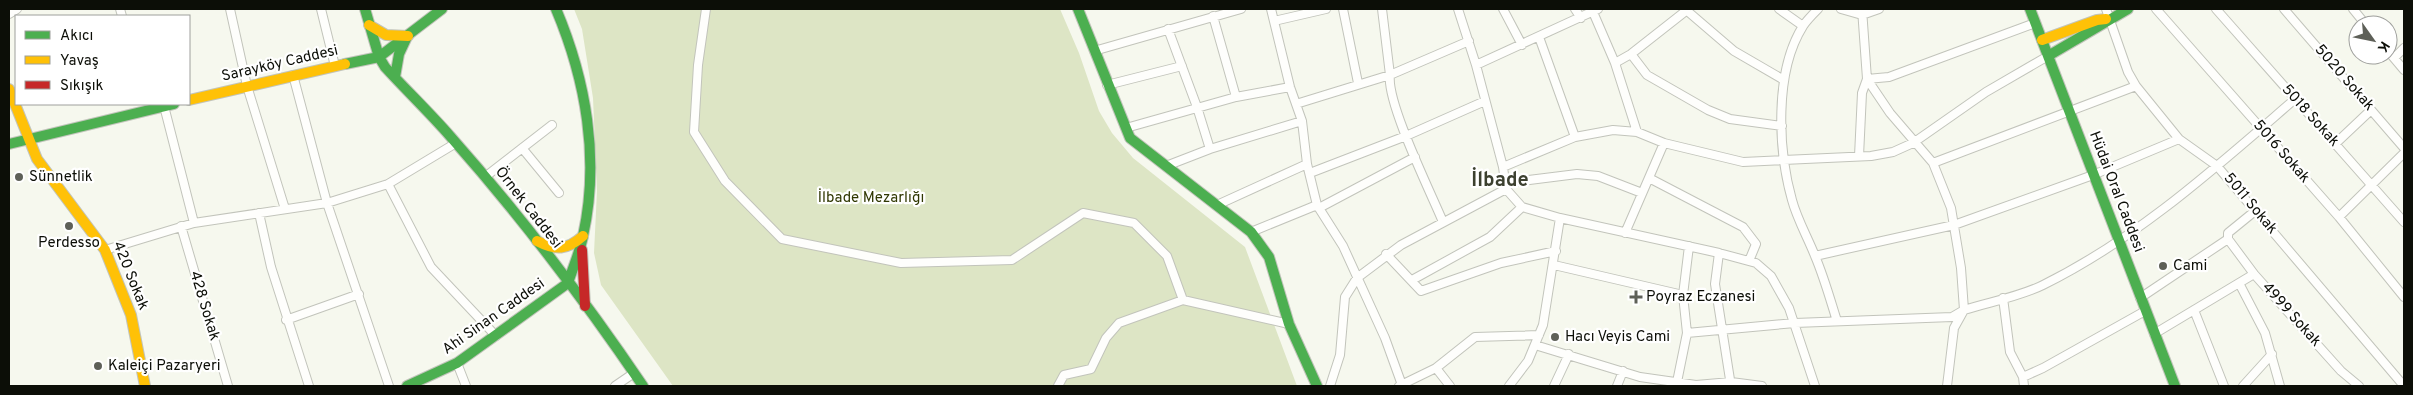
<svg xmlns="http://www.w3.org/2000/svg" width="2413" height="395" font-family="Overpass,sans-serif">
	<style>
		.green { fill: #dde5c5 }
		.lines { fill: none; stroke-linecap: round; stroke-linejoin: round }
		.street-casing { stroke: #c2c4bb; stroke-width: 10 }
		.fast-casing { stroke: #c2c4bb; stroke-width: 12 }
		.slow-casing { stroke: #c2c4bb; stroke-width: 12 }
		.jam-casing { stroke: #c2c4bb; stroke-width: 12 }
		.street { stroke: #fefefc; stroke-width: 8 }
		.fast { stroke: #4caf50; stroke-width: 10 }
		.slow { stroke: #ffc107; stroke-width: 10 }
		.jam { stroke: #c62828; stroke-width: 10 }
		.poi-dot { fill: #5e6058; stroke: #fff; stroke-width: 2 }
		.labels { text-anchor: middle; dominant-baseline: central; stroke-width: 4.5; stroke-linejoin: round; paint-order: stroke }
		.street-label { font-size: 15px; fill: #0c0e07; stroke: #fff }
		.poi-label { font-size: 15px; fill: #0c0e07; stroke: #fff; text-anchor: start }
		.park-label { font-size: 15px; fill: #303803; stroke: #fff }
		.district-label { font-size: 20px; font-weight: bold; fill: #3c402f; stroke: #fff }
	</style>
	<rect width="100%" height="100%" fill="#f6f8ee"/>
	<path class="green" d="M574,9H1060L1079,53L1099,111L1112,133L1133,158L1245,247L1297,386H673L601,285L594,253L597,191L593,98L582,29Z"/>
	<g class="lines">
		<defs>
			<path id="street" d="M120,9L122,16
				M230,9L247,86L285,209
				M321,9L335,66
				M706,9L698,65L694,132L725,181L782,239L901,263L1012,260L1083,213L1134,223L1167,256L1183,300L1289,324
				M1271,9L1290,87L1302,121L1307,164L1317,205L1343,246L1385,338L1402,385
				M1343,9L1358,83
				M1382,9L1390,75C1386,102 1431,193 1443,222
				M1458,9L1476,65L1503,167L1506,189L1522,207L1560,218L1719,253L1756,263L1771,276L1789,308L1815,386
				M1503,9L1522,45
				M1575,9L1581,18
				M1685,9L1734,51L1784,80
				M1779,9L1803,26
				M1818,9C1813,14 1807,20 1803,26C1774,72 1778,150 1792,200C1797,219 1808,238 1815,256C1824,277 1830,299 1837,321
				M1841,9L1862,15L1879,9
				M1862,9L1867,79L1890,113L1933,163L1951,208L1961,268L1964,310L1954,328L1947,386
				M2106,9L2128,72L2136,86L2179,139L2217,166L2404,386
				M2156,9L2339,217L2404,297
				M2216,9L2404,222
				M2284,9L2404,148
				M2353,9L2366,25
				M1593,12L1615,63L1637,132
				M9,14L17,9
				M1213,16L1236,97
				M1274,21L1326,9
				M1168,29L1197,107L1210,149
				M1539,37L1575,137
				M1094,51L1241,9
				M2388,51L2404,70
				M1631,54L1647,75L1708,110L1730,119L1782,126
				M2394,58L2404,48
				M1615,63L1631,54L1687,10
				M1476,65L1598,9
				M293,75L327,203L389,386
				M1107,85L1182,66
				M1296,104L1390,75L1469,41
				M164,106L194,223
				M1126,128L1236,97L1290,87
				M2335,144L2371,110
				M522,148L559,193
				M1859,156L1862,93L1867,79L1889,77L2035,23
				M1933,163L2136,86
				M1166,166L1210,149L1302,121
				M1503,167L1575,137L1613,130L1637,132L1664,143L1743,162L1871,156L1893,152L1913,143L1986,92L2048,56
				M1310,173L1406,136L1485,101
				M485,177L552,125
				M1649,178L1743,227L1756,244L1749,261
				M1505,183L1577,174L1598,176L1642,193
				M388,184L431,267L496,336
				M1217,205L1307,164
				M1319,208L1415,157
				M259,213L271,267L309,386
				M2339,217L2404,153
				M181,226L228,386
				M1251,232L1317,205
				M1625,233L1664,143
				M2228,239L2254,274L2341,371L2359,386
				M105,250L194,223L327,203L388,184L456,143
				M1719,253L1715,284L1731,386
				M1386,254L1421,291L1501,263L1556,251
				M1815,256L1954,225L2093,175L2179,139
				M1554,265L1683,295
				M1412,280L1490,237L1522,207
				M2239,283L2265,333L2280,386
				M2003,298L2010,352L2023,377L2024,386
				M2140,298L2228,239V233L2255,211
				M2194,310L2224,386
				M286,320L359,294
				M1687,333L1795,323L1952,317L1964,310C1989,302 2019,297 2043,285C2138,238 2215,168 2295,99
				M2154,334L2254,274
				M1535,345L1640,377L1696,385L1731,382L1762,386
				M457,363L466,386
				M1436,368L1450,386
				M2023,377L2043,368L2145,311
				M1677,382L1687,333L1683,295L1689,246
				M615,386L634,373
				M1058,386L1064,375L1091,369L1106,338L1119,323L1183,300
				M1330,386L1340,355L1345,297L1357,278L1401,245L1506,189
				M1399,386L1436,368L1475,337L1539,335
				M1509,386L1528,361L1543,325L1560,218
				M1554,386L1569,354
				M1617,386L1623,371
				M2243,386L2272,354"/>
			<path id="fast" d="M365,9L379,57L385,67C406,90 429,112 450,136C520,215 584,299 643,386
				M556,9C586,80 600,159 583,236C580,252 573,267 568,283
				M1078,9L1130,138L1251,232L1269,257L1289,324L1317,386
				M2030,9L2175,386
				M2048,56L2128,9
				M345,64L379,57L442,9
				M395,77L399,54L406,39
				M9,144L174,104
				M407,386L457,363L568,283"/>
			<path id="slow" d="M369,25L386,35L408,36
				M2042,40L2097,20L2106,19
				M9,89L37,159L105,250L131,315L145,386
				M189,100L345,64
				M537,241C556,251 567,250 583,236"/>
			<path id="jam" d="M582,250L585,306"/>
		</defs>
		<use href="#street" class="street-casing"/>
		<use href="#fast" class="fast-casing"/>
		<use href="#slow" class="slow-casing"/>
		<use href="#jam" class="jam-casing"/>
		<use href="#street" class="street"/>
		<use href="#fast" class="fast"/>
		<use href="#slow" class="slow"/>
		<use href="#jam" class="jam"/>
	</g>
	<g class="poi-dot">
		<circle cx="19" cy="177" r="5"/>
		<circle cx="69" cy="226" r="5"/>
		<circle cx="2163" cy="266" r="5"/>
		<path d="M1633.5 289.5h5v5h5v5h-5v5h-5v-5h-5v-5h5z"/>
		<circle cx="1555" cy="337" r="5"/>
		<circle cx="98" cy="366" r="5"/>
	</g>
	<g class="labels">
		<g class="street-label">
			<text transform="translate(280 64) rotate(-13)">Sarayköy Caddesi</text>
			<text transform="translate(2344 78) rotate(49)">5020 Sokak</text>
			<text transform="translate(2310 116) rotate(48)">5018 Sokak</text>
			<text transform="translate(2281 152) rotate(49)">5016 Sokak</text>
			<text transform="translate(2116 192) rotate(69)">Hüdai Oral Caddesi</text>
			<text transform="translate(2250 204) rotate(50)">5011 Sokak</text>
			<text transform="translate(528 208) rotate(52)">Örnek Caddesi</text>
			<text transform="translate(130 276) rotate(68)">420 Sokak</text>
			<text transform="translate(204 306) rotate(73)">428 Sokak</text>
			<text transform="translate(2291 315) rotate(48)">4999 Sokak</text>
			<text transform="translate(494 317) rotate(-35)">Ahi Sinan Caddesi</text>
		</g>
		<g class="poi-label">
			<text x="29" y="177">Sünnetlik</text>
			<text x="69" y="243" text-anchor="middle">Perdesso</text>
			<text x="2173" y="266">Cami</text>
			<text x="1646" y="297">Poyraz Eczanesi</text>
			<text x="1565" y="337">Hacı Veyis Cami</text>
			<text x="108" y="366">Kaleiçi Pazaryeri</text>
		</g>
		<g class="park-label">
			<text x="871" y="198">İlbade Mezarlığı</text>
		</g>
		<g class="district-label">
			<text x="1500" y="181">İlbade</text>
		</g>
	</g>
	<rect width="2413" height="395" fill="none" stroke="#0c0e07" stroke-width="20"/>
	<rect x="15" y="15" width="175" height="90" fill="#ffffff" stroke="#9e9f9c"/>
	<rect x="25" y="31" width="25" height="8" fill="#4caf50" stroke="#9e9f9c"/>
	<text x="60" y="40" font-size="15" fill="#0c0e07">Akıcı</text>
	<rect x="25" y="56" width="25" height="8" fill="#ffc107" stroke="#9e9f9c"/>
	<text x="60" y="65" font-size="15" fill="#0c0e07">Yavaş</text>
	<rect x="25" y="81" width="25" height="8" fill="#c62828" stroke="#9e9f9c"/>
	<text x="60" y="90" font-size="15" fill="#0c0e07">Sıkışık</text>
	<g transform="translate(2373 40) rotate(123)"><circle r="24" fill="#ffffff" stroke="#9e9f9c"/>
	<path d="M0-4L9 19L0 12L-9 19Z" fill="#5e6058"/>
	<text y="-8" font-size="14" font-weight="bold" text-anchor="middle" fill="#0c0e07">K</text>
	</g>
</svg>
